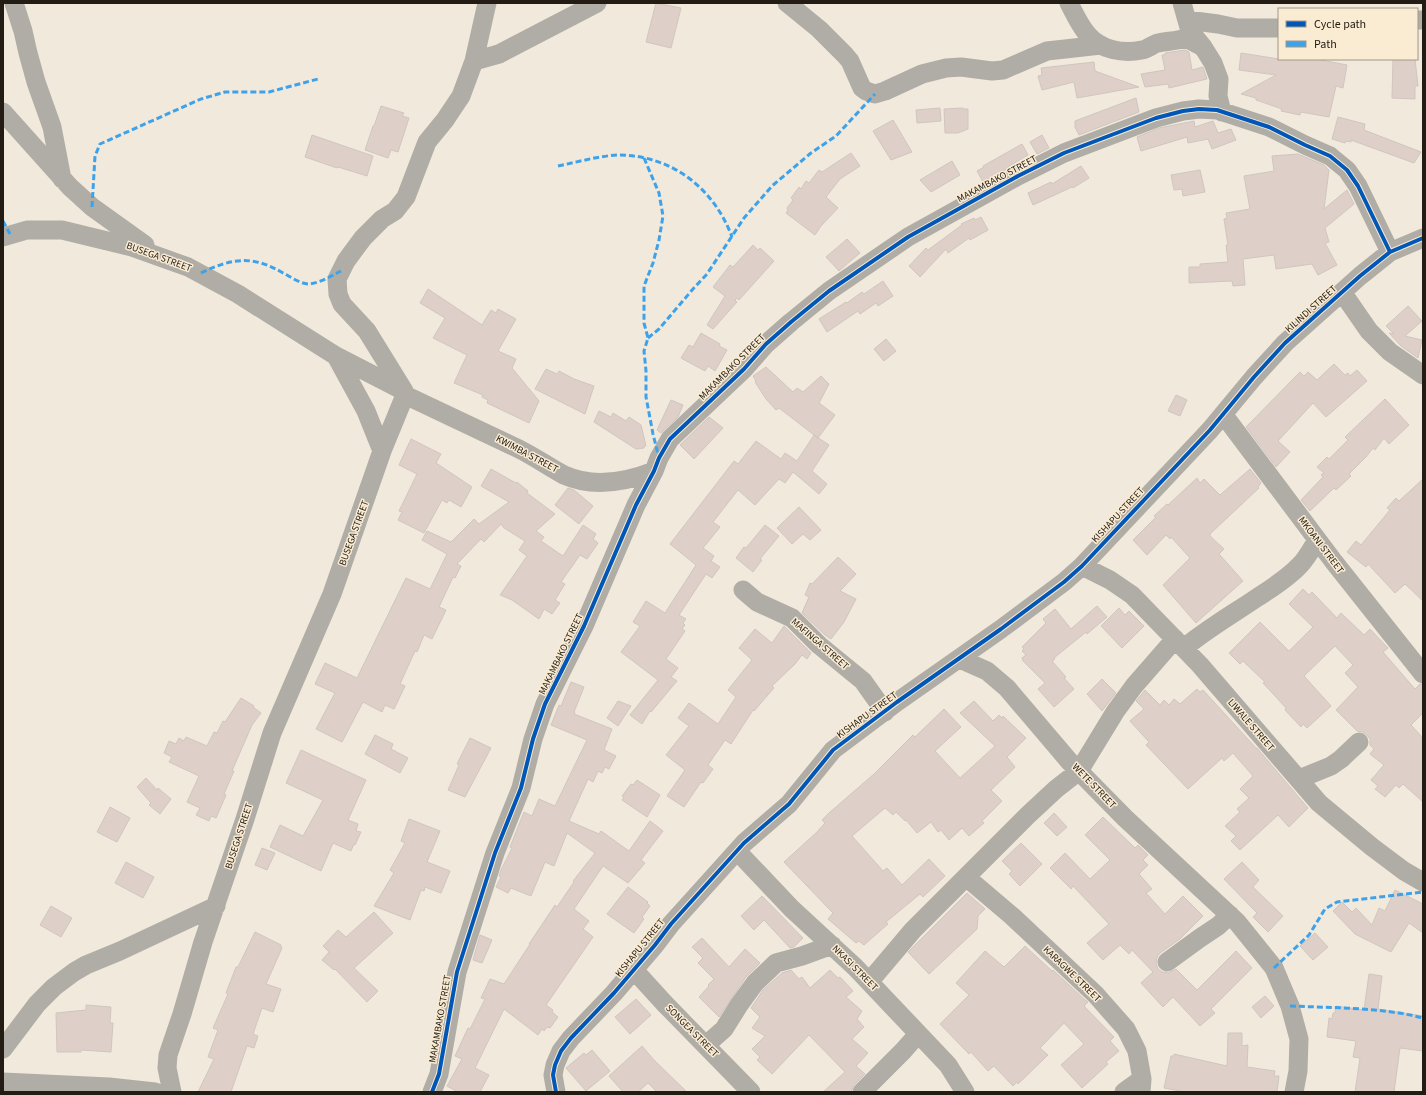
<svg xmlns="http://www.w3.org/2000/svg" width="1426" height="1095" font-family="'Source Sans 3',sans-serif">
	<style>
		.building { fill: #ded0c8; stroke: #d0c6bf }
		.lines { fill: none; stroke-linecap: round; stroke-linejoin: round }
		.street { stroke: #b0ada6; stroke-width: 19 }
		.quiet { stroke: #3ea2ea; stroke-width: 3; stroke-dasharray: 6 3; stroke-linecap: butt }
		.cycleway-casing { stroke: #faebd3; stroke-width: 6 }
		.cycleway { stroke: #0057b8; stroke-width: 4 }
		.labels { text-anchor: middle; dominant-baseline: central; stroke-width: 3; stroke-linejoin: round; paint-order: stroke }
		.street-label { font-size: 10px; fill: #221c14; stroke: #faebd3 }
	</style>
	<rect width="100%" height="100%" fill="#f1e9dc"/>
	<path class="building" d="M656,3L681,8L671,48L646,42Z
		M1185,50L1189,52L1192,70L1203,67L1207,79L1169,88L1168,84L1145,87L1141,74L1165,70L1162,55H1165V53Z
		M1241,53L1279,59H1316L1347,65L1343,88L1336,86L1329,117L1301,112L1300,115L1281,111L1282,109L1256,100V98L1241,94L1276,75L1239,70Z
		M1393,59H1415L1418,86H1415V99L1392,98Z
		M1094,62L1095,71L1139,87L1077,98L1074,82L1042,90L1038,76L1042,75L1041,68Z
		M1136,98L1139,112L1079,135L1075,127V121Z
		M381,106L404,113L402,116L409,118L398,152L391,150L388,158L365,150L373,126H374Z
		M940,108L941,121L917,123L916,110Z
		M963,108V109H968V129L958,133H945L944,109Z
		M1338,117L1365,124L1364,130L1421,152L1414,163L1351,140V142L1346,141L1345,143L1332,139Z
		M893,120L912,152L891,160L873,131Z
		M1194,121L1195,127L1213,121L1218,133L1231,129L1236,140L1212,149L1208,139L1188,143L1187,137L1141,151L1137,137L1159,128Z
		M312,135L373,156L367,176L338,167L337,168L305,157Z
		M1042,135L1049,148L1037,154L1030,142Z
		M1022,144L1028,155L1006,168L1007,169L983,182L977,171L984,167L983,166Z
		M851,153L860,166L840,179L826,197L838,208L821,226L815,235L786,213L788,210L787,208L793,200L791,198L799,187L801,189L806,181L809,183L819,170L822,172Z
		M1298,154L1324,165L1329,170L1324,209L1347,190L1354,204L1325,228L1329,242L1325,243L1337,265L1318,275L1312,264L1276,269L1274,255L1243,259L1245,285L1233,286L1232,281L1189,283V267H1200V264L1228,262L1226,245H1228L1224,219L1227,218L1226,213L1250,209L1244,176L1274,171L1272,156Z
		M952,161L960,175L931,192L920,180Z
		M1081,166L1089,178L1073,188L1072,187L1033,205L1028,193L1051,182L1052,184Z
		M1200,170L1205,192L1183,196L1182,189L1174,190L1171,175Z
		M981,217L988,230L970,240L969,238L948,253L946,249L920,277L909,266L926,248L928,250L962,225L961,224L974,218L975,220Z
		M847,239L860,253L839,271L826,257Z
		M753,245L758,250L760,248L774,261L739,300L737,298L735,300L737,302L713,329L707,325L725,296L713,287L730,265L733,267Z
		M883,281L893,296L878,306L876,303L860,314L858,311L827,332L819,319L846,302L847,303L862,292L864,294Z
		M428,289L482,325L491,310L496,313L498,309L516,319L498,351L516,359L512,368L539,401L529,423L487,403L488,400L482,397L483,395L454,383L467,355L433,338L445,318L420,303Z
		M1408,306L1422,321L1405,336L1422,340L1418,358L1401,346L1389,333L1394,334L1386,326Z
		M701,333L720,344L719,346L727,350L715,371L708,366L705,371L681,358L689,345L693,347Z
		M886,339L896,351L884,361L874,349Z
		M1334,364L1345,375L1348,373L1350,376L1357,370L1367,381L1326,417L1313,403L1278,441L1290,452L1276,467L1246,427L1300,372L1304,376L1308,372L1317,380Z
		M766,367L793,392L797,388L803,392L821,376L829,384L819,403L835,415L818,438L779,408L776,410L766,399L755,382L756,381L753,376Z
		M546,369L557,374L559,371L574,379L594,386L585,414L535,389Z
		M1176,395L1187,400L1180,416L1168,411Z
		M1385,399L1409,425L1389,444L1384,438L1375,450L1373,448L1366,457L1349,474L1351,476L1336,490L1334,488L1310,511L1301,500L1323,477L1321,475L1324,473L1317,467L1327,457L1329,459L1348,440L1345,437Z
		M671,400L683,405L678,417L661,433L657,430Z
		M599,411L611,417L613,413L626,421L629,417L641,425L646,446H644V448L636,449L594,422Z
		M709,417L723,428L694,459L680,445Z
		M814,435L829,445L812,471L827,484L819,494L793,472L785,483L779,479L755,505L738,490L713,522L720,527L703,548L714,556L711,561L720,567L712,578L706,574L679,615L686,619L683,623L685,625L682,629L685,631L666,659L678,668L671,677L677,681L651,712L650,711L642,724L630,715L658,680L621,652L640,626L633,622L646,601L665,613L696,565L670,544L734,461L738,464L756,441L781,459L785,453L797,461Z
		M411,439L441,454L436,463L472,487L461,507L449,500L447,503L442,500L424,533L398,520L402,512L399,511L417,474L399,465Z
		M491,469L516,483L517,482L528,491L527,493L555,514L536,531L544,537L541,541L563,556L583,525L596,534L593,539L598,543L587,559L580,555L561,582L565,584L555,600L560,603L552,614L544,609L539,619L512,600L500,595L527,556L519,550L525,541L504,528L501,524L484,542L481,539L457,564L461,566L455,578L453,577L439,607L446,610L432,639L424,635L417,652L415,651L400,684L405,686L394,709L385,705L382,712L363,702L342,742L316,729L335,693L315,684L325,663L357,678L406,578L430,589L447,554L422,540L427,531L451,542L474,519L479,524L509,502L481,486Z
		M1250,469L1261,483L1258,487L1259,488L1210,534V536L1224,549L1219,554L1243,581L1196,623L1163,585L1190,558L1171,537L1170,539L1166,535L1147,555L1133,540L1156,517L1154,516L1167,504L1168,505L1197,478L1200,483L1204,479L1220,495Z
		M1423,479V601L1405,584L1395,593L1368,564L1366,567L1347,552L1356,541L1361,545L1390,510L1387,508L1396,498L1399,501Z
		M568,488L574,490L593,506L579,524L555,505Z
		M799,507L821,530L810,540L803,534L792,544L777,528Z
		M765,525L779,536L760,559L762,560L753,572L736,558L744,547L746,548Z
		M838,557L856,574L840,591L856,599L844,622L831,639L825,635L802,613L809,597L805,595L810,583L812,584Z
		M1303,589L1309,595L1312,592L1337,618L1341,613L1364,635L1370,629L1388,648L1383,652L1415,689L1420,684L1423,685V713L1411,725L1423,738V802L1403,784L1399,788L1396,785L1385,797L1375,789L1378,786L1371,780L1384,765L1370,754L1374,749L1370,745V739L1367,735L1363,732L1357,731L1336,710L1358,687L1345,673L1353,665L1335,646L1304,676L1331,706L1307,728L1303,724L1301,727L1285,710L1286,708L1263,683L1265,682L1243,661L1240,664L1229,653L1260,622L1289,651L1313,627L1289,604Z
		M1097,606L1107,617L1087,634L1086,632L1054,658L1055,659L1052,661L1066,677L1064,678L1074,689L1054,707L1038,689L1045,683L1023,661L1022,658L1026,655L1022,651L1024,649L1022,647L1046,623L1043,619L1055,609L1071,629Z
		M1119,608L1125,615L1129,611L1144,626L1122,648L1101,626Z
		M784,626L811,653L807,659L802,655L795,664L772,686L774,688L754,711L753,710L731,744L725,740L708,765L713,769L703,783L701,782L684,807L667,796L685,770L666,755L689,726L678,718L689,703L718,724L736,697L728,690L752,660L739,648L755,629L772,643Z
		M1102,679L1116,693L1102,711L1087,694Z
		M571,682L584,687L574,712H575L574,714L612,729L604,750L616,756L609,769L605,767L602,773L598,771L593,782L588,779L569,821L599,834L601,831L629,851L650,821L663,831L641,860L645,863L628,883L603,866L574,909L589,921L583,929L593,937L546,1005L553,1010L552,1012L558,1017L550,1028L547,1027L544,1031L542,1029L538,1035L504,1009L475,1068L489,1075L480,1092H458L447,1086L462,1059L455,1056L468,1028L470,1029L485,999L481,998L490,979L504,984L530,944H529L555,905L557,907L574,882L573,881L595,853L567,833L554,866L545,862L531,896L511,888L508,893L496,887L501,877L499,876L501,870L512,848L510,847L524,812L532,816L539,799L555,806L587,740L551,725L559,705L561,706Z
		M1197,689L1200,692L1203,690L1256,748H1257L1308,808L1289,827L1278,815L1240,850L1231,841L1236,836L1225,826L1240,812L1237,809L1249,798L1240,789L1253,776L1233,753L1224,761L1222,758L1188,789L1146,745L1149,742L1130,721L1144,709L1136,701L1145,690L1160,705L1164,700L1169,705L1174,699L1180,704Z
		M241,698L254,706L253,707L261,713L252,725L232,771H234L224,794L226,795L216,818L211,816L209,821L196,815L200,808L187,802L199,776L169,762L172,757L164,753L169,741L176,744L179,738L184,741L186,737L207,746L214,732L217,733L223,721L225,722Z
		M618,701L631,706L618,726L607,718Z
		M974,701L993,721L999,715L1002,718L1003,716L1026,738L1007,757L1015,767L991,790L1002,801L982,821L984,823L969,836L962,828L949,840L941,830L938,832L931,822L917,833L906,820L905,821L896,812L893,815L885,808L852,836L883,871L887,868L902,885L929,859L945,876L923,897L920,894L886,922L888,924L864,945L859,941L856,943L828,919L833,913L784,862L817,832L825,823L822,820L829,813L874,774L913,735L915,737L944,709L961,727L935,751L960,778L995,746L960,713Z
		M375,735L393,744L391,749L408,758L400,773L365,754Z
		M470,738L491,748L465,797L448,790L459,765L457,764Z
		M301,750L366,780L348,820L358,824L356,831L361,832L355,845L354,844L351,851L333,843L321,871L270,847L280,825L303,836L323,800L286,783Z
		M146,778L157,790L158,788L171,799L160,814L149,805L151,803L137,787Z
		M637,780L660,795L647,817L622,800L624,797L622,796L631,784L633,785Z
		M110,807L130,818L117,842L97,832Z
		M1054,813L1067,827L1057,836L1044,823Z
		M1103,817L1135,848L1138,845L1148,855L1143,860L1148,865L1139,874L1152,889L1146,893L1165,914L1183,896L1203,916L1180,939L1160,953L1157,957L1156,963L1158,969L1162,972L1168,973L1176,969L1197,990L1236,951L1252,968L1211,1009L1215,1013L1200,1026L1173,997L1163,1007L1141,983L1153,972L1132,950L1129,954L1120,945L1103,960L1087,943L1109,924L1073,886L1071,889L1050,868L1065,853L1090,879L1110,860L1085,835Z
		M409,819L440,831L427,862L450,871L441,893L425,887L424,891L421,890L410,920L374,906L394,873L390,870L405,843L401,841Z
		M1021,843L1042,864L1020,886L1009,874L1012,871L1002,861Z
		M262,848L275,853L267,870L255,865Z
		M126,862L154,877L143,898L115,883Z
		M1242,862L1259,880L1253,887L1283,916L1268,932L1253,917L1257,913L1224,879Z
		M628,887L648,902L647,903L650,906L642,917L644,919L634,933L607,914Z
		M1395,890L1423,904V933L1409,923L1391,952L1355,934L1333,911L1342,902L1352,912L1356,908L1372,925L1379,908L1385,911Z
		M967,893L985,909L978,916L977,929L929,974L928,973L908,952Z
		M762,896L803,938L794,947L790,948L764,920L754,930L741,916Z
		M51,906L72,918L61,937L40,925Z
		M374,912L393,933L354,968L378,991L367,1002L335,969L334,970L322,960L329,952L323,946L338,930L346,937Z
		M255,932L281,945V947L282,948L266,984L281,989L273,1012L262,1008L253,1034L258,1036L254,1048L247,1046L231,1092H198L214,1059L208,1057L218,1030L213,1028L228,994L226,993L236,967H238Z
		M1315,933L1328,947L1313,960L1300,946Z
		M480,935L492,940L482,963L473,960Z
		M702,938L729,967L745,949L760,963L746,977L719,1017L699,997L709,986L708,985L714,979L698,963L703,958L692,947Z
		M1025,946L1052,971L1053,970L1085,1000L1088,1002L1084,1006L1114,1037L1110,1041L1119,1051L1106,1062L1108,1064L1082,1088L1061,1065L1084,1044L1064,1023L1040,1048L1048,1055L1018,1084L1017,1082L1013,1086L994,1066L988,1071L971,1052L969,1054L940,1024L969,995L956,983L985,951L1004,967Z
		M791,970L799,979L802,977L810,988L830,970L838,978L840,977L853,991L846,997L862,1011L857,1019L864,1027L852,1039L868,1053L856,1066L865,1074L854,1085L851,1092H823L845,1072L809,1035L772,1074L757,1060L760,1057L752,1049L765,1036L752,1028L760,1017L751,1008L763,990L782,973Z
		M1369,974L1382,976L1378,1009L1423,1016V1051L1400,1048L1394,1092H1355L1360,1058L1353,1057L1356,1041L1327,1037L1329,1018L1332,1019L1333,1013H1335L1336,1006L1364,1010Z
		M1265,996L1274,1006L1261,1018L1252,1007Z
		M636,999L651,1015L630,1034L615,1017Z
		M86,1005L111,1007L110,1023H113L111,1052L81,1050V1052H57L56,1013L86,1010Z
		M1228,1033H1242V1046L1248,1045L1247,1067L1275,1071L1274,1076H1279L1277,1092H1185L1164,1088L1171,1056H1174V1054L1227,1066Z
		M642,1046L654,1060L687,1092H657L648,1083L638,1092H623L609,1076Z
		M592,1050L610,1071L586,1091L566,1068L584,1053L586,1055Z"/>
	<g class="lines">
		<path class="street" d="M14,3L23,31L28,53L36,82L52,127L62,179
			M787,3L819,29L845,55L850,61L862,88L866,91L875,94L885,91L922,74L946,68L961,67L992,71L1003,70L1047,51L1101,45
			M1069,3C1074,13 1080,26 1088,35C1101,50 1123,54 1142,50C1148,49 1153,44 1158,43C1167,41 1177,41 1186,38L1203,47
			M1182,3L1190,31L1203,47L1213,63L1219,79L1218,96L1222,112
			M1187,20L1218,24L1237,28H1279
			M1417,20H1423
			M474,61L499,54L597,3
			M3,112L70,187L92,207L145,245
			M3,237L27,230H62L132,247L188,267L238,294L336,356L404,391L405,395L382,451L332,594L272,733L245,819L203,942L182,1014L168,1055L167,1068L172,1092
			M1342,292L1369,331L1390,352L1423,375
			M336,356L366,411L382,451
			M404,391L367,331L342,304L338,294L337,279L346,261L363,238L382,219L395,211L406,197L427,142L445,120L461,96L474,61L487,3
			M405,395L519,449C535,457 549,467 564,475C593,488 626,482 654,471
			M1223,414L1334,562L1423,674
			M1082,566L1110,580L1132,595L1200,665L1319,803L1372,847L1404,871L1423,882
			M743,590L757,602L792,618L819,645L863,681L885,712
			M1184,648C1207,629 1233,614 1258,597C1272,588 1288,578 1300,565C1307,558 1312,548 1317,540
			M960,659L987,671L1007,688L1069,761L1125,818L1237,922L1274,968L1290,1006L1299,1039L1298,1071L1294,1092
			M1299,779L1331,766L1341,759L1359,742
			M737,851L792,909L855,967L948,1065L965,1092
			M966,877L1012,916L1096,995L1126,1029L1137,1051L1142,1079L1141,1092
			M1167,962L1200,938L1218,926L1230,915
			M634,970L665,1004L751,1092
			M869,982L913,930L1028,815L1056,789L1079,771L1115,712L1134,686L1175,639
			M706,1045L724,1029L739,1005L755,983L776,963L802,956L832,945
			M3,1049L37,1004L54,987L74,972L86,965L120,951L216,906
			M3,1082L109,1087L155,1092
			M432,1092L439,1074L457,972L495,853L521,788L533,739L545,704L584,626L636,505L654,471L659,458L670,439L744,369L766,344L791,322L829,291L908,237L1018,176L1064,153L1156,118L1183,111L1199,109L1217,110L1269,127L1305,145L1330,156L1347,170L1358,186L1390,252
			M556,1092L553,1075L555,1065L561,1051L571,1038L614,993L655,945L671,924L744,843L789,804L833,750L897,702L1001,629L1064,582L1082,566L1210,430L1254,377L1285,343L1360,276L1390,252L1423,238
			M862,1092L903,1051L918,1034
			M1124,1092L1142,1079"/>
		<path class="quiet" d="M644,158L659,193L663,216L659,240L653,263L644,286V323L648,338L644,351L646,371V397L653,434L659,458
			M558,166C578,162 598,156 618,155C671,155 714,188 732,237
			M92,207L95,156L100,144L201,99L225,92H269L318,79
			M3,221L10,234
			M201,273C232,258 253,255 283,273C291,277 300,284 309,284C320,283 331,276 341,271
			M648,338L659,329L693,289L707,274L744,218L772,186L811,153L836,136L875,94
			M1274,968L1309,935L1325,909L1337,902L1423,892
			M1290,1006C1334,1008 1380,1007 1423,1018"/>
		<defs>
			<path id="cycleway" d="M432,1092L439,1074L457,972L495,853L521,788L533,739L545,704L584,626L636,505L654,471L659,458L670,439L744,369L766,344L791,322L829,291L908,237L1018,176L1064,153L1156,118L1183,111L1199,109L1217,110L1269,127L1305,145L1330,156L1347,170L1358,186L1390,252
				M556,1092L553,1075L555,1065L561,1051L571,1038L614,993L655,945L671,924L744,843L789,804L833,750L897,702L1001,629L1064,582L1082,566L1210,430L1254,377L1285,343L1360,276L1390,252L1423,238"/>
		</defs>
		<use href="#cycleway" class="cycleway-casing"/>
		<use href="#cycleway" class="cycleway"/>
	</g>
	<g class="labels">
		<g class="street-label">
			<text transform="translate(997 179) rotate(-28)">MAKAMBAKO STREET</text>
			<text transform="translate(159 257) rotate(20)">BUSEGA STREET</text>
			<text transform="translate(1311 309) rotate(-42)">KILINDI STREET</text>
			<text transform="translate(732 367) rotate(-45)">MAKAMBAKO STREET</text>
			<text transform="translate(527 454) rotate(28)">KWIMBA STREET</text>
			<text transform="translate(1118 515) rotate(-47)">KISHAPU STREET</text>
			<text transform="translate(354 533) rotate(-70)">BUSEGA STREET</text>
			<text transform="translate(1321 545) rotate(53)">MKOANI STREET</text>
			<text transform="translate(820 644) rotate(41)">MAFINGA STREET</text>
			<text transform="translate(561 654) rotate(-64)">MAKAMBAKO STREET</text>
			<text transform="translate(867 715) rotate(-36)">KISHAPU STREET</text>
			<text transform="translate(1251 725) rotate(49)">LIWALE STREET</text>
			<text transform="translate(1094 786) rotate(46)">WETE STREET</text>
			<text transform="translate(239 836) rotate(-72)">BUSEGA STREET</text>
			<text transform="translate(640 948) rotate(-51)">KISHAPU STREET</text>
			<text transform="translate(855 968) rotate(45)">NKASI STREET</text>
			<text transform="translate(1072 974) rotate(44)">KARAGWE STREET</text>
			<text transform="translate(440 1019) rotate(-80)">MAKAMBAKO STREET</text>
			<text transform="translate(692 1031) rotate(45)">SONGEA STREET</text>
		</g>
	</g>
	<rect width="1426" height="1095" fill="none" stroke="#221c14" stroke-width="8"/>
	<rect x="1278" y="8" width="140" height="52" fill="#faebd3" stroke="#a49887"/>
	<rect x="1286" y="21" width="20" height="6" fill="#0057b8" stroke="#a49887"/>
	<text x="1314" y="28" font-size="12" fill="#221c14">Cycle path</text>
	<rect x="1286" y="41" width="20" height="6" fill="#3ea2ea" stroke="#a49887"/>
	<text x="1314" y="48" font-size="12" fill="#221c14">Path</text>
</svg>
